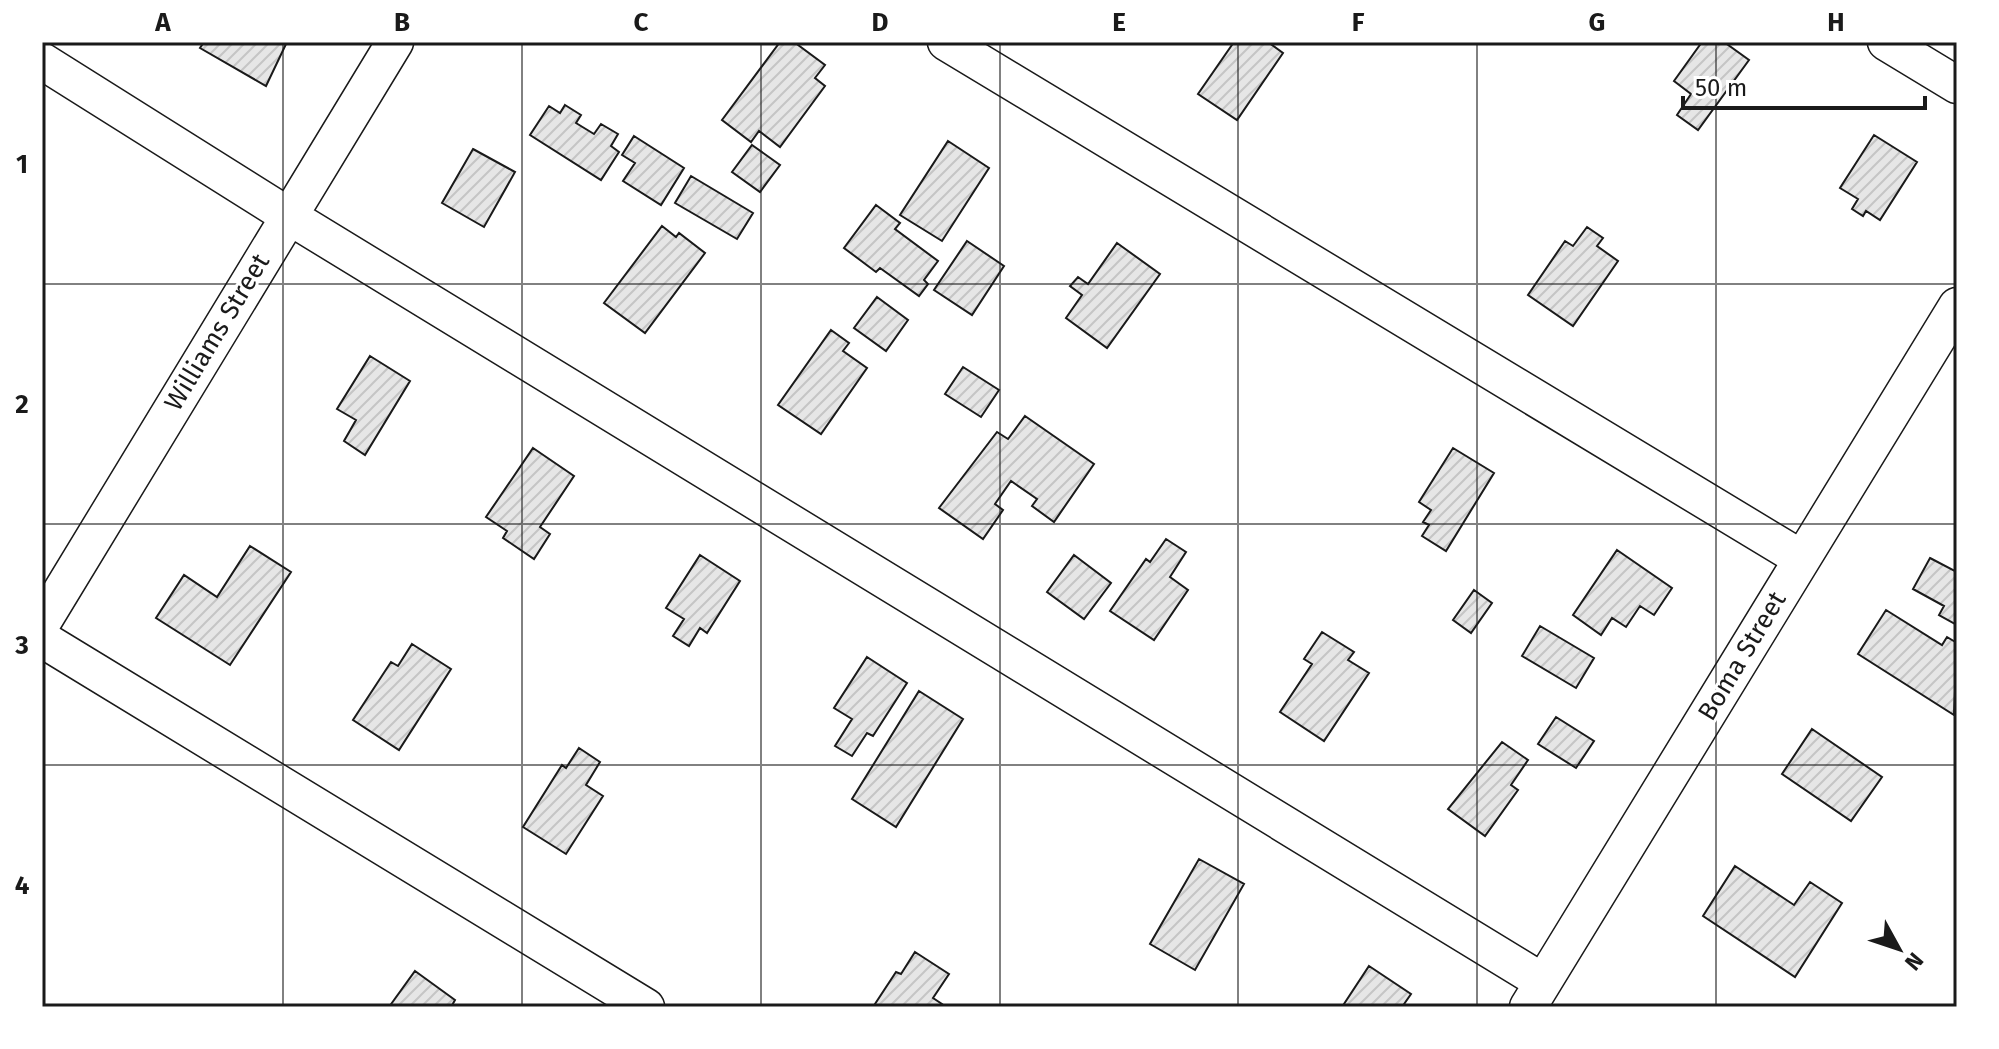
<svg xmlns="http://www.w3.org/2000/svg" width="1999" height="1049" font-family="'Fira Sans',sans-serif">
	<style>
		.building { fill: url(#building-hatch); stroke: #1a1a1a; stroke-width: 2 }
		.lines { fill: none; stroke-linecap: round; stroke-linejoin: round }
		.minor-casing { stroke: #1a1a1a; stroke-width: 39 }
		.minor { stroke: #fff; stroke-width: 36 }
		.grid { fill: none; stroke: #1a1a1a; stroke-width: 2; stroke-opacity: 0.55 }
		.labels { text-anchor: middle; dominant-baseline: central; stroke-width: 6; stroke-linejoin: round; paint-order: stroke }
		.street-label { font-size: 26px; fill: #1a1a1a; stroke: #fff }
		.neatline { fill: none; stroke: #1a1a1a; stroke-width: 3 }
		.grid-label { font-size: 26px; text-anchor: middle; font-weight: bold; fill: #1a1a1a }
	</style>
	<defs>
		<pattern id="building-hatch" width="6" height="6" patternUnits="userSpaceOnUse" patternTransform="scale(2)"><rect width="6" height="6" fill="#e6e6e6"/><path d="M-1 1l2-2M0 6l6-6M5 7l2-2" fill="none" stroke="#c5c5c5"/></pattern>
	</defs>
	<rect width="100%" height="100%" fill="#fff"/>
	<path class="building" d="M204,42H287L266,86L200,48Z
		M780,42H794L825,65L815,78L825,86L780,147L759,131L751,142L722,120Z
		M1234,42H1268L1283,53L1237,120L1198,94Z
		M1702,42H1724L1749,60L1698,130L1677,115L1691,94L1674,81Z
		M565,105L581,115L576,123L594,134L601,124L618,134L611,146L619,152L601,180L530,135L549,106L560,113Z
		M1874,135L1917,162L1880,220L1866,211L1863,216L1852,209L1858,199L1840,188Z
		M634,136L684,168L661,205L623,181L635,163L622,155Z
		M948,141L989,168L942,241L900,215Z
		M752,145L780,165L760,192L732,172Z
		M473,149L515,172L484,227L442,203Z
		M691,176L753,213L737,239L675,203Z
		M876,205L900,223L895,229L938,261L924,280L928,284L919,296L880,268L876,272L844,248Z
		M662,226L676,237L679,233L705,253L645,333L604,303Z
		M1587,227L1603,238L1597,246L1618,261L1573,326L1528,295L1565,241L1573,246Z
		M967,241L1004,266L972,315L934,290Z
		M1117,243L1160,274L1107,348L1066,318L1082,295L1070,286L1078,277L1088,284Z
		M877,297L908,320L886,351L854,328Z
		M831,330L849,343L843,351L867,368L821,434L778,405Z
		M370,356L410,381L365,455L344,441L356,420L337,409Z
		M963,367L999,390L981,417L945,394Z
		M1025,416L1094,464L1054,522L1032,506L1037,499L1011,481L995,504L1003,510L983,539L939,508L997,432L1008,439Z
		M533,448L574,476L540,527L550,534L534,559L503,538L507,531L486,517Z
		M1453,448L1494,473L1446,551L1422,536L1429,525L1423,522L1431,510L1419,502Z
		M1166,539L1186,552L1170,577L1188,590L1154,640L1110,611L1146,559L1150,562Z
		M250,546L291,572L230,665L156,618L184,575L217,597Z
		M1617,550L1672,588L1654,615L1640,606L1626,627L1612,618L1601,635L1573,615Z
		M700,555L740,581L707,633L700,628L689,646L673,636L684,619L666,608Z
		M1074,555L1111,583L1084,619L1047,592Z
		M1930,558L1957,572V625L1939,615L1944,606L1913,589Z
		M1474,590L1492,603L1471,633L1453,620Z
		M1886,610L1942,645L1947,637L1957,643L1954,715L1858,654Z
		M1540,626L1594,658L1576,688L1522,656Z
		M1322,632L1354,652L1348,660L1369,673L1324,741L1280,712L1312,664L1304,659Z
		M412,644L451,669L399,750L353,720L391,662L398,666Z
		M867,657L907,683L873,736L867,733L852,756L835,746L852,719L834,708Z
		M919,691L963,719L896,827L852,799Z
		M1556,717L1594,741L1576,768L1538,744Z
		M1812,729L1882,777L1851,821L1782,774Z
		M1502,742L1528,760L1511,785L1518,790L1485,836L1448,809Z
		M579,748L600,762L586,785L603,796L566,854L523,827L562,765L566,768Z
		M1199,859L1244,884L1195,970L1150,944Z
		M1735,866L1794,905L1810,882L1842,903L1795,977L1703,916Z
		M915,952L949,974L933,998L942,1004L940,1007H873L896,972L901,974Z
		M1369,966L1411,994L1402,1007H1342Z
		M415,971L455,1000L451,1007H389Z"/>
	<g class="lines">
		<defs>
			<path id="minor" d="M946,42L1802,559
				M1886,42L1957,85
				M42,61L287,215L1543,982
				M42,623L395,42
				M42,639L646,1007
				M1528,1007L1957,306"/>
		</defs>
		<use href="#minor" class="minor-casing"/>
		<use href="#minor" class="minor"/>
	</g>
	<path class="grid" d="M283,42V1007M522,42V1007M761,42V1007M1000,42V1007M1238,42V1007M1477,42V1007M1716,42V1007M42,284H1957M42,524H1957M42,765H1957"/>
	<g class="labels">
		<g class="street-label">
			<text transform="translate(217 332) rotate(-59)">Williams Street</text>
			<text transform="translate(1742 656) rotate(-59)">Boma Street</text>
		</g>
	</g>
	<rect width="1999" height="1049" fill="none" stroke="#ffffff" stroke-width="88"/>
	<g transform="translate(1899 949) rotate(130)" stroke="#ffffff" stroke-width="6" paint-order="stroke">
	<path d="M0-6L14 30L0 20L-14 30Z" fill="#1a1a1a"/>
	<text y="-12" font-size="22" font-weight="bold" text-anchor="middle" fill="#1a1a1a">N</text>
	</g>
	<path d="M1683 96v12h242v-12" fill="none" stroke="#1a1a1a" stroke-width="4"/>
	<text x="1695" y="96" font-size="24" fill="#1a1a1a" stroke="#ffffff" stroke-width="6" paint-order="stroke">50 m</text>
	<rect x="44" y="44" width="1911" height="961" class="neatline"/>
	<g class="grid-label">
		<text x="163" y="31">A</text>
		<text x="402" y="31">B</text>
		<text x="641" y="31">C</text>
		<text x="880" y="31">D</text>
		<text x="1119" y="31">E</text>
		<text x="1358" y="31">F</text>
		<text x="1597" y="31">G</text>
		<text x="1836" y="31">H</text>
		<text x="22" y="173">1</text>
		<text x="22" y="413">2</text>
		<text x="22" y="654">3</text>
		<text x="22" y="894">4</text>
	</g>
</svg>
